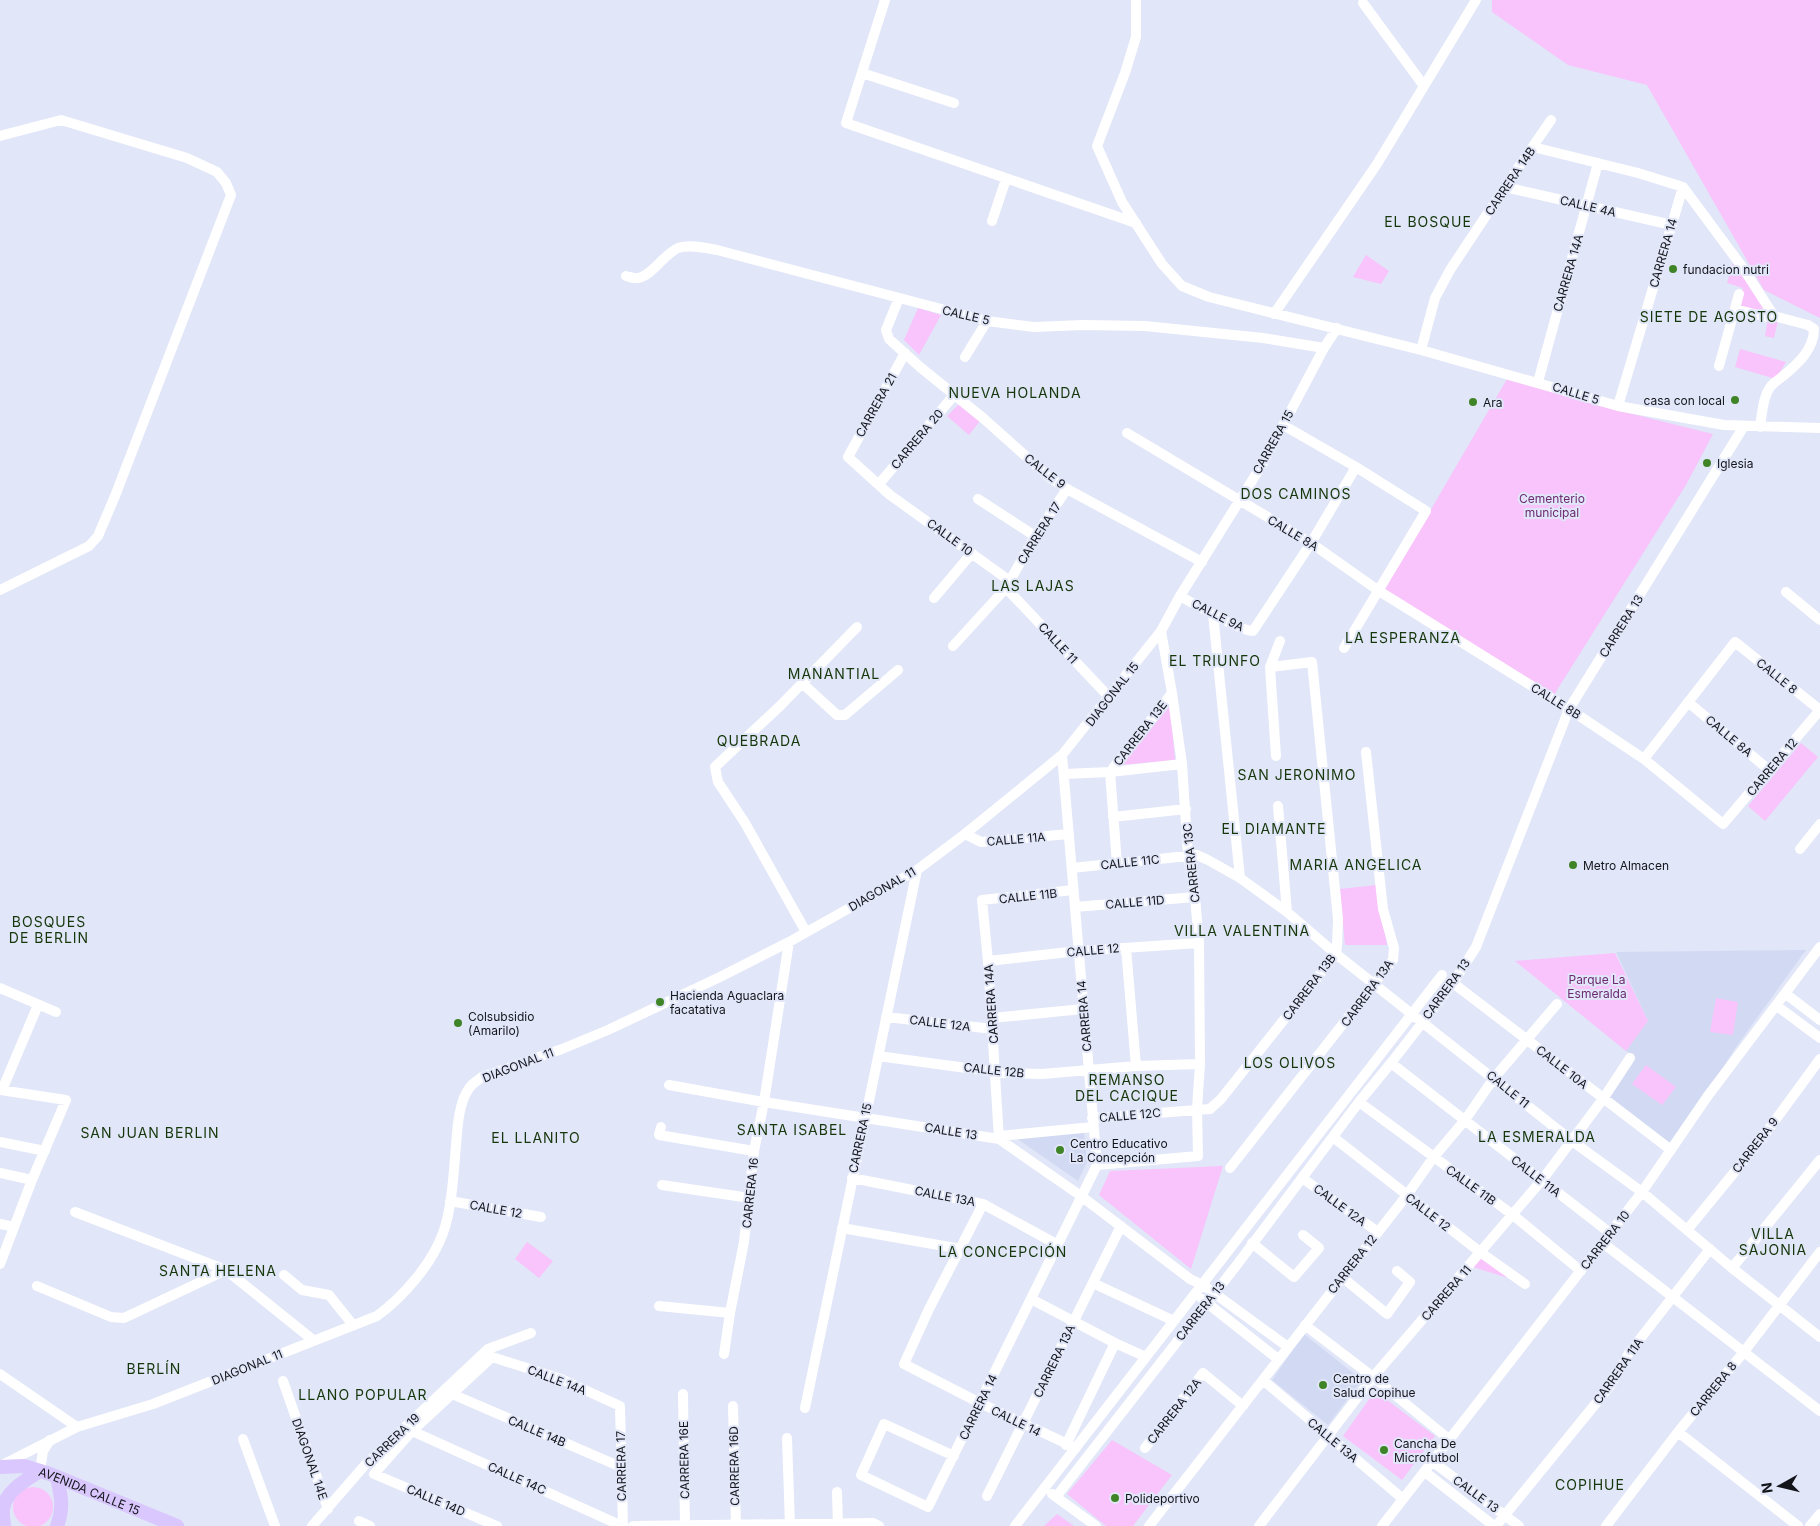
<svg xmlns="http://www.w3.org/2000/svg" width="1820" height="1526" font-family="Inter,sans-serif">
	<style>
		.built { fill: #d2daf3 }
		.green { fill: #f9c3fb }
		.lines { fill: none; stroke-linecap: round; stroke-linejoin: round }
		.minor { stroke: #fff; stroke-width: 10 }
		.major { stroke: #d9c7fd; stroke-width: 14 }
		.poi-dot { fill: #408428; stroke: #e1e6f8; stroke-width: 2 }
		.labels { text-anchor: middle; dominant-baseline: central; stroke-width: 4; stroke-linejoin: round; paint-order: stroke }
		.street-label { font-size: 12px; fill: #13151b; stroke: #e1e6f8 }
		.poi-label { font-size: 12px; fill: #13151b; stroke: #e1e6f8; text-anchor: start }
		.park-label { font-size: 12px; fill: #6c2970; stroke: #e1e6f8 }
		.neighbourhood-label { font-size: 14px; letter-spacing: 1px; fill: #16370b; stroke: #e1e6f8 }
	</style>
	<rect width="100%" height="100%" fill="#e1e6f8"/>
	<path class="built" d="M1806,950L1736,1047L1671,1150L1603,1099L1634,1056L1626,1051L1648,1021L1616,952Z
		M1084,1131L1087,1162L1078,1181L1016,1138Z
		M1304,1334L1362,1380L1328,1425L1272,1380Z"/>
	<path class="green" d="M1492,0H1820V318L1764,290L1647,85L1568,65L1492,12Z
		M1366,255L1389,271L1381,284L1353,277Z
		M1733,263L1753,291L1766,306V316L1737,307L1743,288L1727,283Z
		M918,308L941,315L919,355L904,340Z
		M1768,319L1778,321L1774,338L1765,336Z
		M1740,349L1786,362L1776,379L1735,367Z
		M1507,379L1600,406L1713,434L1686,485L1552,698L1384,590Z
		M960,403L980,421L969,435L947,416Z
		M1170,706L1175,760L1121,765Z
		M1801,743L1818,757L1765,821L1748,806Z
		M1376,885L1387,945H1345L1340,889Z
		M1615,953L1648,1021L1626,1051L1515,961Z
		M1716,998L1738,1002L1733,1035L1710,1032Z
		M1646,1065L1676,1087L1662,1105L1632,1084Z
		M1223,1166L1191,1269L1099,1195L1110,1171Z
		M527,1242L553,1261L539,1278L515,1259Z
		M1481,1256L1508,1278L1473,1267Z
		M1375,1391L1435,1436L1402,1480L1343,1436Z
		M1112,1440L1172,1475L1133,1526H1106L1067,1494Z
		M13 1507a20 20 0 1 1 40 0a20 20 0 1 1-40 0Z
		M1057,1514L1074,1526H1044Z"/>
	<g class="lines">
		<path class="minor" d="M885,0L846,123L1136,223
			M1136,0V37L1125,73L1097,146L1122,202L1162,264L1182,286L1209,297L1421,350L1618,406L1724,425L1820,428
			M1363,3L1424,86
			M862,73L954,103
			M0,136L61,120L187,158L217,172L226,183L231,195L115,496L98,536L89,546L0,590
			M1533,147L1638,173L1683,187L1743,268L1774,316L1808,325L1814,329C1814,349 1798,364 1783,376C1780,379 1774,382 1771,386C1763,396 1762,414 1760,427
			M1505,187L1672,225
			M992,221L1006,179
			M626,276C630,277 634,279 638,278C652,276 664,254 678,248C689,244 706,248 717,250L987,321L1034,327L1083,325L1145,326L1263,338L1324,348
			M899,298L886,330L889,339L920,367L983,418L1049,477L1067,489L1202,562
			M1735,309L1766,317L1774,316
			M1274,314L1377,164L1476,0
			M1421,350L1435,298L1450,270L1505,187L1551,120
			M905,353L848,457L890,495L1010,581
			M965,357L987,321
			M1719,366L1739,294
			M1538,382L1598,163
			M1618,406L1683,187
			M1283,425L1356,467L1426,511L1344,648
			M1127,433L1311,543L1379,591L1569,709L1644,759L1723,824L1820,710
			M879,484L955,394
			M978,499L1035,536
			M1006,588L1109,697
			M1786,592L1820,620
			M1180,596C1194,604 1240,631 1253,631L1311,543L1356,467
			M934,598L972,553
			M1213,614L1240,878
			M953,646L1006,588L1035,536L1067,489
			M1270,667L1280,641
			M802,683L837,715H845L898,670
			M1688,702L1769,770
			M1644,759L1735,642L1820,710
			M1064,774L1110,772L1182,764
			M1278,806L1287,912
			M1113,817L1186,809
			M965,834L981,842L1069,834
			M1800,849L1820,824
			M1117,864L1110,772L1172,693
			M1072,868L1197,855L1208,860L1240,878L1287,912L1336,954L1572,1141L1642,1192L1732,1268L1820,1337
			M1075,907L1195,897
			M806,932L745,823L718,782L715,767L781,705L857,627
			M1126,948L1136,1066
			M988,961L1078,951L1199,943
			M1453,983L1671,1150
			M0,988L56,1012
			M1786,994L1820,1020
			M1777,1006L1820,1038
			M886,1017L993,1029
			M992,1018L1083,1009
			M878,1056L1003,1073L1042,1074L1136,1066L1200,1064
			M1391,1063L1610,1233
			M669,1085L764,1102L999,1139L1081,1196L1190,1279L1203,1285L1288,1347
			M0,1090L66,1100L32,1180L0,1264
			M2,1090L38,1005
			M1359,1102L1513,1215L1581,1271
			M1092,1118L1210,1109L1221,1099L1336,954L1337,946L1338,919L1312,662L1270,667L1276,756
			M661,1127L659,1135L754,1151
			M999,1136L1093,1127
			M1333,1137L1480,1252L1525,1284
			M999,1139L988,961L982,900L1073,890
			M0,1142L45,1151
			M1097,1165L1198,1156L1197,1109L1200,1064L1199,943L1195,897L1188,855L1182,764L1172,693L1161,631
			M1230,1168L1393,960L1394,948L1383,909L1366,752
			M0,1173L32,1180
			M852,1178L983,1204L1058,1245
			M1302,1178L1378,1232
			M662,1185L750,1198
			M450,1201L541,1217
			M983,1204L929,1309L904,1364L980,1403L1076,1448
			M75,1212L226,1270L313,1340
			M0,1224L14,1227
			M842,1228L961,1249
			M1687,1230L1760,1141L1820,1059
			M1252,1243L1294,1277L1319,1248L1303,1235
			M1603,1243L1820,1411
			M1732,1268L1820,1160
			M284,1275L302,1290L329,1295L353,1325
			M1342,1277L1387,1314L1410,1282L1397,1271
			M1093,1283L1174,1321
			M37,1286L111,1317L124,1318L226,1270
			M1031,1299L1115,1343L1146,1357
			M1202,1299L1278,1359
			M659,1306L730,1313
			M1305,1325L1373,1377L1450,1440
			M724,1354L730,1313L744,1242L754,1151L764,1102L789,942
			M0,1374L77,1427
			M1263,1380L1403,1499
			M283,1381L328,1509
			M452,1394L621,1467
			M683,1394L685,1526
			M733,1406L736,1526
			M805,1408L917,870
			M412,1431L622,1526
			M1678,1432L1798,1526
			M787,1438L790,1526
			M243,1439L275,1526
			M1066,1445L1115,1343
			M1145,1448L1203,1373L1243,1406
			M954,1456L884,1424L861,1475L928,1507L1097,1165L1062,755
			M1433,1462L1519,1526
			M2,1465L77,1427L153,1404L377,1316C403,1297 432,1264 443,1233C453,1206 454,1164 457,1134C458,1120 460,1102 468,1090C471,1084 477,1081 482,1077L562,1049L608,1030L722,976L789,942L917,870L965,834L1062,755L1161,631L1180,596L1263,463L1324,348L1337,328
			M40,1471L43,1451L50,1440
			M1425,1472L1494,1526
			M837,1492L838,1526
			M1052,1494L1096,1526
			M987,1496L1121,1226
			M1056,1497L1236,1266L1359,1102L1391,1063L1453,983L1476,947L1569,709L1744,426
			M359,1521L370,1526
			M312,1526L365,1465L488,1349L531,1333
			M497,1526L374,1474L412,1431L492,1357L561,1379L620,1406L623,1526
			M633,1526L873,1523L879,1526
			M1015,1526L1442,975
			M1149,1526L1407,1195L1433,1158L1465,1120L1494,1078L1557,1004
			M1259,1526L1373,1377L1542,1180L1603,1099L1630,1058
			M1382,1526L1642,1192L1707,1097L1820,947
			M1496,1526L1610,1386L1629,1353L1710,1249
			M1606,1526L1678,1432L1743,1353L1820,1252
			M1810,1526L1820,1514"/>
		<g class="major">
			<path id="s1" d="M0,1467L24,1466L50,1474L177,1526"/>
			<path d="M4,1526C4,1521 2,1515 3,1510C4,1492 26,1480 40,1471"/>
			<path d="M57,1526C64,1507 61,1496 57,1477"/>
		</g>
	</g>
	<g class="poi-dot">
		<circle cx="1673" cy="269" r="5"/>
		<circle cx="1735" cy="400" r="5"/>
		<circle cx="1473" cy="402" r="5"/>
		<circle cx="1707" cy="463" r="5"/>
		<circle cx="1573" cy="865" r="5"/>
		<circle cx="660" cy="1002" r="5"/>
		<circle cx="458" cy="1023" r="5"/>
		<circle cx="1060" cy="1150" r="5"/>
		<circle cx="1323" cy="1385" r="5"/>
		<circle cx="1384" cy="1450" r="5"/>
		<circle cx="1115" cy="1498" r="5"/>
	</g>
	<g class="labels">
		<g class="street-label">
			<text transform="translate(1510 181) rotate(-56)">CARRERA 14B</text>
			<text transform="translate(1588 206) rotate(13)">CALLE 4A</text>
			<text transform="translate(1663 253) rotate(-74)">CARRERA 14</text>
			<text transform="translate(1568 273) rotate(-74)">CARRERA 14A</text>
			<text transform="translate(966 315) rotate(13)">CALLE 5</text>
			<text transform="translate(1576 393) rotate(17)">CALLE 5</text>
			<text transform="translate(876 405) rotate(-61)">CARRERA 21</text>
			<text transform="translate(917 439) rotate(-50)">CARRERA 20</text>
			<text transform="translate(1273 442) rotate(-61)">CARRERA 15</text>
			<text transform="translate(1045 471) rotate(38)">CALLE 9</text>
			<text transform="translate(1039 533) rotate(-58)">CARRERA 17</text>
			<text transform="translate(1293 533) rotate(31)">CALLE 8A</text>
			<text transform="translate(950 537) rotate(36)">CALLE 10</text>
			<text transform="translate(1218 615) rotate(27)">CALLE 9A</text>
			<text transform="translate(1621 626) rotate(-58)">CARRERA 13</text>
			<text transform="translate(1058 643) rotate(47)">CALLE 11</text>
			<text transform="translate(1777 676) rotate(39)">CALLE 8</text>
			<text transform="translate(1112 694) rotate(-52)">DIAGONAL 15</text>
			<text transform="translate(1556 701) rotate(32)">CALLE 8B</text>
			<text transform="translate(1140 733) rotate(-52)">CARRERA 13E</text>
			<text transform="translate(1729 736) rotate(40)">CALLE 8A</text>
			<text transform="translate(1772 767) rotate(-50)">CARRERA 12</text>
			<text transform="translate(1016 839) rotate(-5)">CALLE 11A</text>
			<text transform="translate(1130 862) rotate(-6)">CALLE 11C</text>
			<text transform="translate(1191 863) rotate(-96)">CARRERA 13C</text>
			<text transform="translate(882 889) rotate(-30)">DIAGONAL 11</text>
			<text transform="translate(1028 896) rotate(-6)">CALLE 11B</text>
			<text transform="translate(1135 902) rotate(-5)">CALLE 11D</text>
			<text transform="translate(1093 950) rotate(-5)">CALLE 12</text>
			<text transform="translate(1309 987) rotate(-53)">CARRERA 13B</text>
			<text transform="translate(1446 989) rotate(-54)">CARRERA 13</text>
			<text transform="translate(1367 993) rotate(-54)">CARRERA 13A</text>
			<text transform="translate(991 1004) rotate(-94)">CARRERA 14A</text>
			<text transform="translate(1084 1016) rotate(-95)">CARRERA 14</text>
			<text transform="translate(940 1023) rotate(7)">CALLE 12A</text>
			<text transform="translate(518 1065) rotate(-21)">DIAGONAL 11</text>
			<text transform="translate(1562 1067) rotate(38)">CALLE 10A</text>
			<text transform="translate(994 1070) rotate(6)">CALLE 12B</text>
			<text transform="translate(1508 1089) rotate(39)">CALLE 11</text>
			<text transform="translate(1130 1115) rotate(-5)">CALLE 12C</text>
			<text transform="translate(951 1131) rotate(9)">CALLE 13</text>
			<text transform="translate(860 1138) rotate(-78)">CARRERA 15</text>
			<text transform="translate(1755 1145) rotate(-52)">CARRERA 9</text>
			<text transform="translate(1536 1176) rotate(38)">CALLE 11A</text>
			<text transform="translate(1471 1185) rotate(36)">CALLE 11B</text>
			<text transform="translate(750 1193) rotate(-84)">CARRERA 16</text>
			<text transform="translate(945 1196) rotate(11)">CALLE 13A</text>
			<text transform="translate(1340 1205) rotate(36)">CALLE 12A</text>
			<text transform="translate(496 1209) rotate(10)">CALLE 12</text>
			<text transform="translate(1428 1212) rotate(38)">CALLE 12</text>
			<text transform="translate(1605 1240) rotate(-52)">CARRERA 10</text>
			<text transform="translate(1352 1264) rotate(-52)">CARRERA 12</text>
			<text transform="translate(1446 1293) rotate(-49)">CARRERA 11</text>
			<text transform="translate(1200 1311) rotate(-52)">CARRERA 13</text>
			<text transform="translate(1054 1361) rotate(-64)">CARRERA 13A</text>
			<text transform="translate(247 1367) rotate(-22)">DIAGONAL 11</text>
			<text transform="translate(1618 1371) rotate(-55)">CARRERA 11A</text>
			<text transform="translate(557 1380) rotate(21)">CALLE 14A</text>
			<text transform="translate(1713 1389) rotate(-51)">CARRERA 8</text>
			<text transform="translate(978 1407) rotate(-64)">CARRERA 14</text>
			<text transform="translate(1174 1411) rotate(-52)">CARRERA 12A</text>
			<text transform="translate(1016 1421) rotate(26)">CALLE 14</text>
			<text transform="translate(537 1431) rotate(23)">CALLE 14B</text>
			<text transform="translate(392 1440) rotate(-44)">CARRERA 19</text>
			<text transform="translate(1333 1440) rotate(40)">CALLE 13A</text>
			<text transform="translate(310 1459) rotate(71)">DIAGONAL 14E</text>
			<text transform="translate(684 1460) rotate(-91)">CARRERA 16E</text>
			<text transform="translate(621 1466) rotate(-91)">CARRERA 17</text>
			<text transform="translate(734 1466) rotate(-91)">CARRERA 16D</text>
			<text transform="translate(517 1478) rotate(24)">CALLE 14C</text>
			<text stroke="none"><textPath href="#s1" startOffset="94">AVENIDA CALLE 15</textPath></text>
			<text transform="translate(1476 1494) rotate(36)">CALLE 13</text>
			<text transform="translate(436 1500) rotate(23)">CALLE 14D</text>
		</g>
		<g class="poi-label">
			<text x="1683" y="269">fundacion nutri</text>
			<text x="1725" y="400" text-anchor="end">casa con local</text>
			<text x="1483" y="402">Ara</text>
			<text x="1717" y="463">Iglesia</text>
			<text x="1583" y="865">Metro Almacen</text>
			<text x="670" y="995">Hacienda Aguaclara<tspan x="670" dy="14">facatativa</tspan></text>
			<text x="468" y="1016">Colsubsidio<tspan x="468" dy="14">(Amarilo)</tspan></text>
			<text x="1070" y="1143">Centro Educativo<tspan x="1070" dy="14">La Concepción</tspan></text>
			<text x="1333" y="1378">Centro de<tspan x="1333" dy="14">Salud Copihue</tspan></text>
			<text x="1394" y="1443">Cancha De<tspan x="1394" dy="14">Microfutbol</tspan></text>
			<text x="1125" y="1498">Polideportivo</text>
		</g>
		<g class="park-label">
			<text x="1552" y="498">Cementerio<tspan x="1552" dy="14">municipal</tspan></text>
			<text x="1597" y="979">Parque La<tspan x="1597" dy="14">Esmeralda</tspan></text>
		</g>
		<g class="neighbourhood-label">
			<text x="1428" y="221">EL BOSQUE</text>
			<text x="1709" y="316">SIETE DE AGOSTO</text>
			<text x="1015" y="392">NUEVA HOLANDA</text>
			<text x="1296" y="493">DOS CAMINOS</text>
			<text x="1033" y="585">LAS LAJAS</text>
			<text x="1403" y="637">LA ESPERANZA</text>
			<text x="1215" y="660">EL TRIUNFO</text>
			<text x="834" y="673">MANANTIAL</text>
			<text x="759" y="740">QUEBRADA</text>
			<text x="1297" y="774">SAN JERONIMO</text>
			<text x="1274" y="828">EL DIAMANTE</text>
			<text x="1356" y="864">MARIA ANGELICA</text>
			<text x="49" y="921">BOSQUES<tspan x="49" dy="16">DE BERLIN</tspan></text>
			<text x="1242" y="930">VILLA VALENTINA</text>
			<text x="1290" y="1062">LOS OLIVOS</text>
			<text x="1127" y="1079">REMANSO<tspan x="1127" dy="16">DEL CACIQUE</tspan></text>
			<text x="792" y="1129">SANTA ISABEL</text>
			<text x="150" y="1132">SAN JUAN BERLIN</text>
			<text x="1537" y="1136">LA ESMERALDA</text>
			<text x="536" y="1137">EL LLANITO</text>
			<text x="1773" y="1233">VILLA<tspan x="1773" dy="16">SAJONIA</tspan></text>
			<text x="1003" y="1251">LA CONCEPCIÓN</text>
			<text x="218" y="1270">SANTA HELENA</text>
			<text x="154" y="1368">BERLÍN</text>
			<text x="363" y="1394">LLANO POPULAR</text>
			<text x="1590" y="1484">COPIHUE</text>
		</g>
	</g>
	<g transform="translate(1780 1486) rotate(262)" stroke="#e1e6f8" stroke-width="4" paint-order="stroke">
	<path d="M0-4L9 19L0 12L-9 19Z" fill="#13151b"/>
	<text y="-8" font-size="14" font-weight="bold" text-anchor="middle" fill="#13151b">N</text>
	</g>
</svg>
